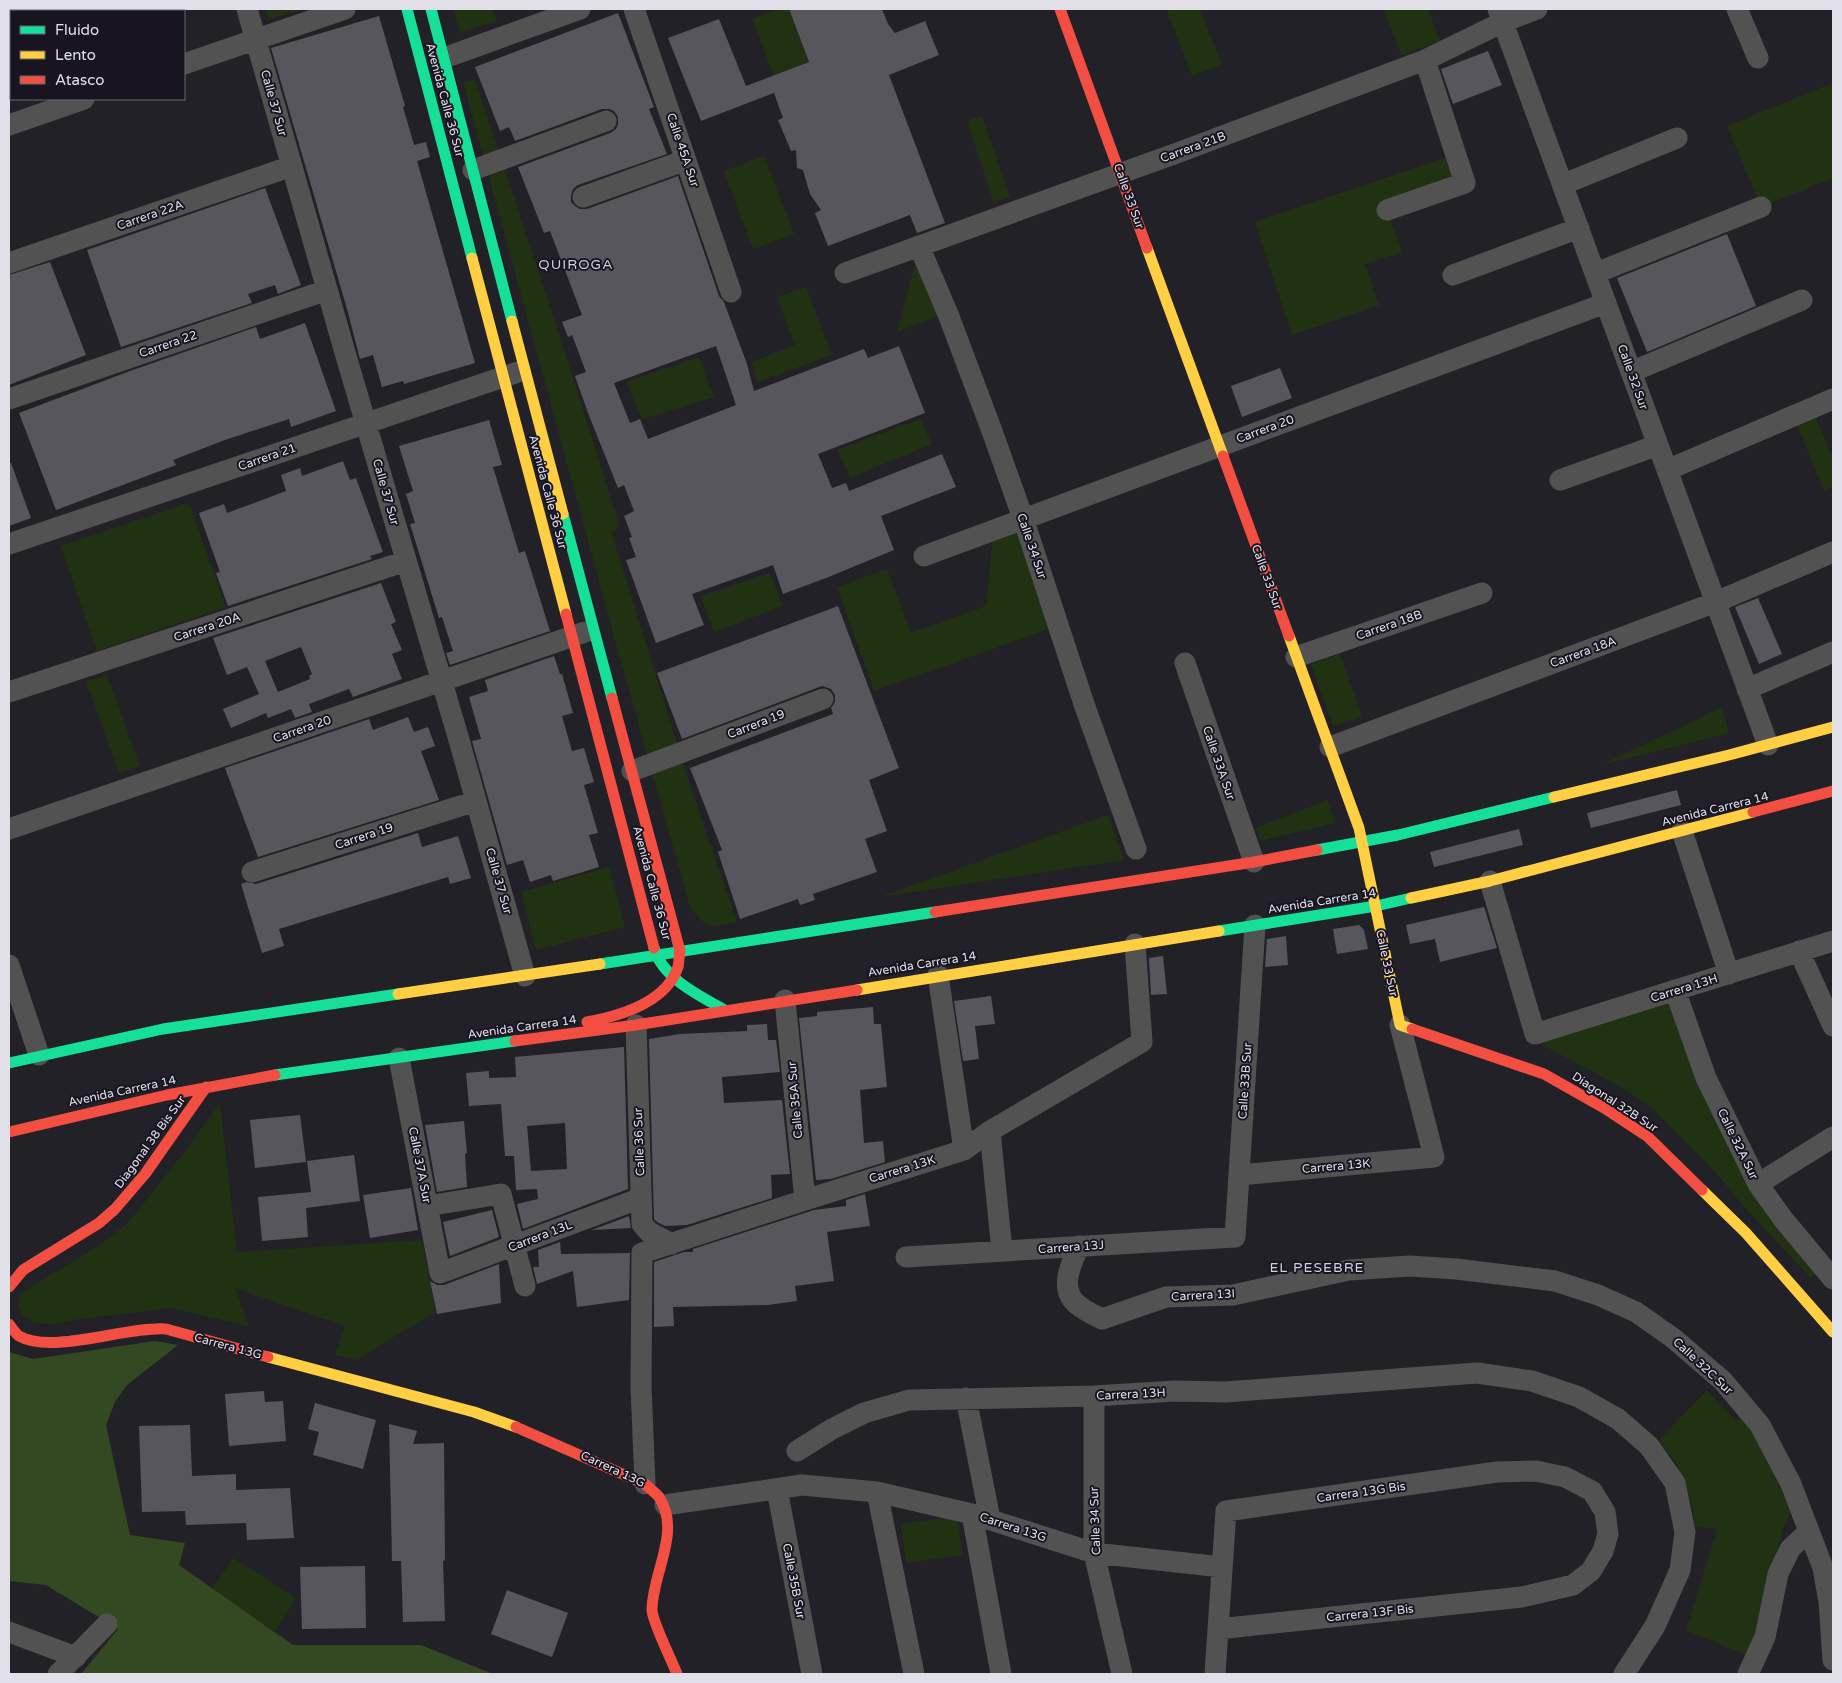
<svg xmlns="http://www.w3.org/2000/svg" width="1842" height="1683" font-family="'Varela Round',sans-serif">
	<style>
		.green { fill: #213212 }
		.forest { fill: #334922 }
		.building { fill: #57565c; fill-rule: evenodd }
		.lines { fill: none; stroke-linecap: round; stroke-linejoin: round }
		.street { stroke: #525252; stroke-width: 21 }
		.fast { stroke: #16e098; stroke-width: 11 }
		.slow { stroke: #ffcf43; stroke-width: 11 }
		.jam { stroke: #f24e42; stroke-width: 11 }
		.labels { text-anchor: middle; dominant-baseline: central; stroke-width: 4; stroke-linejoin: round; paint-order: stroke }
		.street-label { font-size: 12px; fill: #e1dfe8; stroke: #181521 }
		.neighbourhood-label { font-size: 14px; letter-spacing: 1px; fill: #d2cddf; stroke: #181521 }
	</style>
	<rect width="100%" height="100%" fill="#222128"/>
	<path class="green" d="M13,9H64L65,11H14Z
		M265,9H303L268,20Z
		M453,9H492L497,21L460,32Z
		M779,9H788L809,63L774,76L752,19Z
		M1166,9H1200L1222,65L1192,76Z
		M1384,9H1428L1440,41L1401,55Z
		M475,80L553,315L620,527L611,531L688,779L737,922C709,928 708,930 690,907L615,640L463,82Z
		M1833,83V178L1761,207L1727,126Z
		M982,116L1010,197L994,203L967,121Z
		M1456,154L1465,183L1387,210L1402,252L1365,264L1379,305L1292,335L1255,222Z
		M764,156L794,234L753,249L724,171Z
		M917,256L939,316L897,332L900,321Z
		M806,287L832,355L757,382L752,362L795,345L777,297Z
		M699,357L714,397L642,419L626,382Z
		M1816,417L1833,459V487L1824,491L1797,425Z
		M920,419L932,444L850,478L837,450Z
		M189,503L226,607L97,651L61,546Z
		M1020,528L1055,627L874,691L837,587L887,569L911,633L986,606L993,537Z
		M770,573L783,606L714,632L701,596Z
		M1340,654L1362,716L1333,726L1311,664Z
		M107,675L140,766L119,773L86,681Z
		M1722,707L1729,733L1601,765Z
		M1328,800L1335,823L1260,841L1256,828Z
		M1108,815L1124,860L880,897Z
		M609,867L625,927L536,950L521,892Z
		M1670,1002L1817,1273L1811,1278L1744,1207L1718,1175L1655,1111L1620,1086L1535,1041Z
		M220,1103L237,1252L422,1240L435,1312L356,1360L335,1355L345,1326L235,1288L249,1326L171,1308L79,1319L54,1324L34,1323L22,1315L18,1306L20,1295L27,1289L99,1246L128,1223L182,1155Z
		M1707,1390L1736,1421L1744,1415L1791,1509L1783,1529L1761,1619L1748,1655L1686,1631L1717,1529L1695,1526L1692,1503L1675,1461L1658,1441Z
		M957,1516L963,1555L906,1563L901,1524Z
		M233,1558L296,1598L275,1631L212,1590Z"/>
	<path class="forest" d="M155,1341L178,1345L127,1385L115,1402L106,1425L130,1535L185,1543L179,1565L293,1645H421L493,1674H81L118,1629L46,1585L9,1581V1352L33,1359Z"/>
	<path class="building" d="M789,9H882L888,24L895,33L925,21L939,55L889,75L945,223L917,233L910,215L828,246L815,213L821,210L810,194L803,170L797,168L796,150L791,151L778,120L783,118L774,93L701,121L668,38L719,19L746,86L809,62Z
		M618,13L654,107L649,109L667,154L578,185L573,189L571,195V202L575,206L580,209H587L678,176L719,296L724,302L747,364L754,391L864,349L868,358L899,346L925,413L818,454L832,488L846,483L849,491L942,454L956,487L881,516L894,550L826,578L783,594L773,565L692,594L704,625L656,643L626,560L636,557L629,538L632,537L624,516L634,511L624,485L618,488L588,413L575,376L586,372L572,335L568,337L562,322L582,315L550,231L544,233L518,167L610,133L616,129L618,124V117L614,111L609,109H602L515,141L509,127L500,131L475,67ZM716,346L736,405L648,439L640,419L630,423L614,383Z
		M379,16L405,106L403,107L414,145L426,142L430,157L417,161L475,363L404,384L403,381L382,387L373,355L360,359L347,309L271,48Z
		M1488,51L1502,85L1453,104L1441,69Z
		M265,188L301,285L278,294L275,285L248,294L252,303L121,347L87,250Z
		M1727,234L1756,306L1647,352L1617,278Z
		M50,262L86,355L9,385V275Z
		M305,323L336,411L291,427L289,419L225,440L173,460L176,465L56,510L19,413L130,371L256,327L260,339Z
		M1280,368L1292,398L1242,417L1231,386Z
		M489,420L502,465L493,467L519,553L525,551L550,631L450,665L446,653L453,651L442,617L439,618L410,524L415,523L406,494L413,491L399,446Z
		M343,461L350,480L356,478L383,552L370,556L372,559L228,606L216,573L220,572L199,513L224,504L227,513L286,491L281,475L300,468L302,476Z
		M9,463H11L31,518L9,526Z
		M381,583L396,622L391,624L402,650L392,654L402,679L353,697L349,689L309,704L312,712L295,718L291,709L268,718L266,713L231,728L223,709L259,694L247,667L227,675L213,638ZM301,647L312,674L309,676L310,679L278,692L265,661Z
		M1758,598L1782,654L1759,664L1735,607Z
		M838,606L899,768L869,780L887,831L865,839L877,872L813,894L815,900L800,905L798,899L740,919L718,852L722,850L690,768L833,714L831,708L835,702V695L831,689L822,686L682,739L657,673Z
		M554,656L560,674H562L573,713L562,716L572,751L584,748L594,782L584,785L598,833L589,835L599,867L553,881L551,875L530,882L523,860L507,865L472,741L481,739L469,697L488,691L485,680Z
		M408,717L414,732L428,727L435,746L421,751L439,800L258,857L225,768L369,719L373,730Z
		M1677,790L1681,805L1591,828L1587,813Z
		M1519,829L1523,845L1434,867L1430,852Z
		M418,833L422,847L458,836L471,878L450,884L448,877L279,929L284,946L262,953L241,884L246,882L256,884Z
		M1484,907L1497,948L1440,962L1435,939L1410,944L1406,925Z
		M1359,925L1364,930L1368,949L1337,954L1333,929Z
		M1286,936L1288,965L1265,967L1267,939Z
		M1163,956L1167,994L1151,995L1149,958Z
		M991,996L995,1024L975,1026L979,1059L963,1061L954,1001Z
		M873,1007L874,1024H881L887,1087L860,1090L864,1143L883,1141L885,1162L831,1179L816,1180L799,1018L817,1016V1012Z
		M767,1024L768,1040H776L780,1072L722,1077L724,1103L782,1100L790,1174L771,1175L772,1198L687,1225L665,1226L657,1222L654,1219L649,1039L680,1034L747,1031V1025Z
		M624,1047L628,1189L523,1229L517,1204L538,1199L537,1189L516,1190L514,1156H505L501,1104L469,1106L466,1073L489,1071V1078L516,1077L515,1057ZM565,1123L567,1169L531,1171L527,1126Z
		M300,1115L306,1162L255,1168L250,1120Z
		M464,1121L467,1153L465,1154L467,1187L437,1192L425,1125Z
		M354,1155L360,1201L306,1208L308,1237L262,1241L258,1197L311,1192L307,1161Z
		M411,1188L418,1230L370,1238L363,1195Z
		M865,1194L870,1226L827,1232L834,1281L795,1286L797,1301L768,1305L673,1307L674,1326L654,1327V1262L684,1252H693V1249L814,1210L846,1206V1200Z
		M492,1210L499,1237L450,1256L443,1222Z
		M629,1216L631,1228L592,1230Z
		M560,1242L561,1254L630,1253L629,1300L577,1307L573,1271L537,1284L533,1267H539L538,1250Z
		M499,1264L501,1303L437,1314L430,1281L437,1285H444Z
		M264,1391L265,1402L283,1401L286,1441L229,1446L225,1394Z
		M315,1403L376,1420L363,1469L313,1455L319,1432L308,1429Z
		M389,1424L417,1431L413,1444L444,1443L445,1560L443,1561L445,1621L403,1622L401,1561H392Z
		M190,1425L192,1476L236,1474V1490L290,1488L294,1538L247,1540L246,1523L186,1525L185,1511L142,1512L139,1426Z
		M365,1566L366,1628L302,1629L300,1567Z
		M507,1590L568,1613L552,1657L491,1634Z"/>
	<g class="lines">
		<path class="street" d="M247,9L346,356L459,740L525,976
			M634,9L731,292
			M1498,9L1768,745
			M1737,9L1758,58
			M444,58L580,9
			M184,64L345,9
			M9,125L84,99
			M473,170L606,121
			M1564,184L1677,138
			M583,197L686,160
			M1387,210L1465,183L1425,60
			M919,246L948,314L992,431L1023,518L1084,704L1136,849
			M9,263L292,166
			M845,273L1177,153L1425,60L1503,22L1537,9
			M1596,273L1761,207
			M1453,275L1579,228
			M1631,372L1802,300
			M9,399L327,290
			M1667,470L1833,399
			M1560,480L1658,445
			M9,544L518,372
			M924,556L1606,303
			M1296,657L1482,593
			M1185,663L1254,862
			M1747,689L1833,652
			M9,692L406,561
			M1330,747L1716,602L1833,552
			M632,771L823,699
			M9,829L585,632
			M1682,831L1729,974
			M252,872L476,801
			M1490,881L1535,1034L1833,941
			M1799,951L1833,1026
			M9,965L39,1055
			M938,975L964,1150
			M1675,990L1706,1078L1758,1184L1783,1219L1833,1279
			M785,1000L805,1200
			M636,1025L642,1224L649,1232L672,1244
			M399,1058L440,1273L641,1198
			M990,1131L1002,1251
			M1239,1175L1434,1157L1400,1025
			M1758,1184L1833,1137
			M427,1206L501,1194L525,1286
			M1079,1246C1071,1264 1058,1290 1078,1305C1085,1311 1094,1315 1102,1319L1166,1297L1233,1295L1349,1270L1410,1266L1456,1269L1555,1281L1598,1295L1636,1312L1673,1338L1723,1381L1760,1425L1791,1484L1823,1568L1829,1602L1833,1660
			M906,1257L1235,1237L1255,925
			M1094,1396V1553L1122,1674
			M966,1398L990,1519
			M797,1451L832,1429L864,1413L909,1400L1094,1396L1175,1391L1225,1392L1477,1373L1532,1381L1579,1397L1618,1419L1649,1446L1675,1483L1685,1532L1680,1570L1655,1626L1624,1674
			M645,1484L641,1387L642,1253L805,1200L964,1150L990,1131L1142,1042L1135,944
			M777,1489L812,1674
			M877,1492L914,1674
			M665,1505L802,1485L877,1492L972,1514L1094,1553L1222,1567
			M972,1514L1001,1674
			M9,1632L76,1657
			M58,1674L107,1624
			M1215,1674L1226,1511L1497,1472L1536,1471L1565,1477L1592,1491L1605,1512L1608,1534L1603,1551L1591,1571L1573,1585L1522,1597L1218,1629
			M1748,1674L1765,1637L1778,1574L1790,1549L1809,1531"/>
		<path class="fast" d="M407,9L472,258
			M431,9L512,321
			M563,514L612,698
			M1317,850L1398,835L1554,797
			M1219,931L1376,906L1411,898
			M654,948C662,978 700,996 725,1010
			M600,964L935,912
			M9,1063L163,1029L398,994
			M275,1075L515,1041"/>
		<path class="slow" d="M1147,248L1223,456
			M472,258L566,614
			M512,321L563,514
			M1289,636L1359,828L1400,1025L1412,1029
			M1554,797L1729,755L1833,727
			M1411,898L1490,881L1753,812
			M857,990L1219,931
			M398,994L600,964
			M1702,1190L1746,1233L1833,1332
			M268,1357L474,1412L516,1427"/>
		<path class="jam" d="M1060,9L1147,248
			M1223,456L1289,636
			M566,614L654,948
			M1753,812L1833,791
			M935,912L1254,862L1317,850
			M587,1022C620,1016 666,1003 678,967C679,962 679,956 680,951L612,698
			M1412,1029L1544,1074L1604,1108L1648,1137L1702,1190
			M515,1041L636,1025L857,990
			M9,1132L167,1095L275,1075
			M9,1287L23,1270L99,1223L115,1209L145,1174L206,1087
			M9,1324C12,1328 15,1333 19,1336C52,1355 127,1326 166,1329L268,1357
			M516,1427L645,1484C649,1488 655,1492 659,1497C682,1532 652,1573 652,1610C652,1621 672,1661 677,1674"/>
	</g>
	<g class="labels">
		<g class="street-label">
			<text transform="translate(445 100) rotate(75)">Avenida Calle 36 Sur</text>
			<text transform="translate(274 103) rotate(74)">Calle 37 Sur</text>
			<text transform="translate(1193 147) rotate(-20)">Carrera 21B</text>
			<text transform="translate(683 150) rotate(71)">Calle 45A Sur</text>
			<text transform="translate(1129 196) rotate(70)">Calle 33 Sur</text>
			<text transform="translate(150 215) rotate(-19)">Carrera 22A</text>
			<text transform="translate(168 344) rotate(-19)">Carrera 22</text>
			<text transform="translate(1633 377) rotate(70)">Calle 32 Sur</text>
			<text transform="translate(1265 429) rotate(-20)">Carrera 20</text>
			<text transform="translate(267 457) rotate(-19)">Carrera 21</text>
			<text transform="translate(386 492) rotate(74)">Calle 37 Sur</text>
			<text transform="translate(548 492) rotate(75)">Avenida Calle 36 Sur</text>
			<text transform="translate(1032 546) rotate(71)">Calle 34 Sur</text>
			<text transform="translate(1267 577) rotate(70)">Calle 33 Sur</text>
			<text transform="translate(1389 625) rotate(-19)">Carrera 18B</text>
			<text transform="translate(207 627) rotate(-18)">Carrera 20A</text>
			<text transform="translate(1583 652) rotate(-20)">Carrera 18A</text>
			<text transform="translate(756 724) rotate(-21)">Carrera 19</text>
			<text transform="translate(302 729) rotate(-19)">Carrera 20</text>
			<text transform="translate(1219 763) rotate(71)">Calle 33A Sur</text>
			<text transform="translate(1715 809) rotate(-14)">Avenida Carrera 14</text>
			<text transform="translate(364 836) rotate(-18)">Carrera 19</text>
			<text transform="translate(499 881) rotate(74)">Calle 37 Sur</text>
			<text transform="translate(652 883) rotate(75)">Avenida Calle 36 Sur</text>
			<text transform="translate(1322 901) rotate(-9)">Avenida Carrera 14</text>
			<text transform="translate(1387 963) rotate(78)">Calle 33 Sur</text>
			<text transform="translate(922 964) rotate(-9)">Avenida Carrera 14</text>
			<text transform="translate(1684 988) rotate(-17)">Carrera 13H</text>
			<text transform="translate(522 1027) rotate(-8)">Avenida Carrera 14</text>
			<text transform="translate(1245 1081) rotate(-86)">Calle 33B Sur</text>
			<text transform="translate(122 1091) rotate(-12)">Avenida Carrera 14</text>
			<text transform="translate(795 1100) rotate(-95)">Calle 35A Sur</text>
			<text transform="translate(1615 1102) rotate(33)">Diagonal 32B Sur</text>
			<text transform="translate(150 1142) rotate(-54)">Diagonal 38 Bis Sur</text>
			<text transform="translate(639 1142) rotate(-92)">Calle 36 Sur</text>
			<text transform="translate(1738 1144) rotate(64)">Calle 32A Sur</text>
			<text transform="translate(420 1165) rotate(79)">Calle 37A Sur</text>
			<text transform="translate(1336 1166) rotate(-5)">Carrera 13K</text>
			<text transform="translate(902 1169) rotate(-17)">Carrera 13K</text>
			<text transform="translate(540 1236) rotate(-21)">Carrera 13L</text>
			<text transform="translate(1071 1247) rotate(-4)">Carrera 13J</text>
			<text transform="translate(1203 1295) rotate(-3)">Carrera 13I</text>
			<text transform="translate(228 1346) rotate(15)">Carrera 13G</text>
			<text transform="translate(1703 1366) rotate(43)">Calle 32C Sur</text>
			<text transform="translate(1131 1394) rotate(-3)">Carrera 13H</text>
			<text transform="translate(613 1469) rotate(25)">Carrera 13G</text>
			<text transform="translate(1361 1492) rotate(-8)">Carrera 13G Bis</text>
			<text transform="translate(1095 1521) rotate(-92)">Calle 34 Sur</text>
			<text transform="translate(1013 1527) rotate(18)">Carrera 13G</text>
			<text transform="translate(794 1581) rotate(79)">Calle 35B Sur</text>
			<text transform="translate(1370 1613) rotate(-6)">Carrera 13F Bis</text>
		</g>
		<g class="neighbourhood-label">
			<text x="576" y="264">QUIROGA</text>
			<text x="1317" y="1267">EL PESEBRE</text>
		</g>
	</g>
	<rect width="1842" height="1683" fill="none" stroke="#e1dfe8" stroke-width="20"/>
	<rect x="10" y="10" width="175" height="90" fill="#181521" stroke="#686671"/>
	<rect x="20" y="26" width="25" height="8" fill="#16e098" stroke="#686671"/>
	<text x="55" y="35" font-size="15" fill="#e1dfe8">Fluido</text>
	<rect x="20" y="51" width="25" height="8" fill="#ffcf43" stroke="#686671"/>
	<text x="55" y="60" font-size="15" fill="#e1dfe8">Lento</text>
	<rect x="20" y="76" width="25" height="8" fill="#f24e42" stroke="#686671"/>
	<text x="55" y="85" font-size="15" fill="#e1dfe8">Atasco</text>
</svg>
